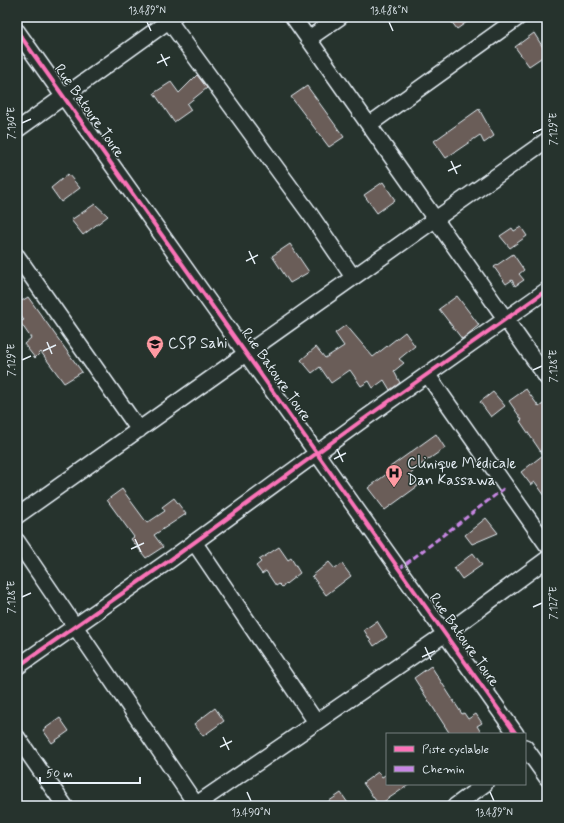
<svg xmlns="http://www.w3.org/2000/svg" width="564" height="823" font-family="Mynerve,sans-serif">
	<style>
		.building { fill: #6a5d58; stroke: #e8f1f8 }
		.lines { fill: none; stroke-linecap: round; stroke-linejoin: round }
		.street-casing { stroke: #e8f1f8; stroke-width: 18 }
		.street { stroke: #26332d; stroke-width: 15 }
		.quiet { stroke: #c787e3; stroke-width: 3; stroke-dasharray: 6 3; stroke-linecap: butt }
		.cycleway-casing { stroke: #26332d; stroke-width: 6 }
		.cycleway { stroke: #fb73b8; stroke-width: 4 }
		.ticks { fill: none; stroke: #e8f1f8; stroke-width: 1.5 }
		.labels { text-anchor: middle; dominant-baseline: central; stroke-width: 3; stroke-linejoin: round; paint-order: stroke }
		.street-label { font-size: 15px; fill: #e8f1f8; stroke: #26332d }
		.poi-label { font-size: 15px; fill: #e8f1f8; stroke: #26332d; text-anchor: start }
		.neatline { fill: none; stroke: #e8f1f8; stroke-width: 1.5 }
		.ticks-label { font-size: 10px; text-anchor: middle; fill: #e8f1f8 }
	</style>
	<rect width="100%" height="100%" fill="#26332d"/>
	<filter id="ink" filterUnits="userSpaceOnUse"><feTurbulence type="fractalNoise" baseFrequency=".025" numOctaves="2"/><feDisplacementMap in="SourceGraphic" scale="8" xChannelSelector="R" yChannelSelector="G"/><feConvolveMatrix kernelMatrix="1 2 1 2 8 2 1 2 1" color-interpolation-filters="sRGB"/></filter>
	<g filter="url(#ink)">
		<path class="building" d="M448,17H474L457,29Z
			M534,33L547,54L529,66L515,47Z
			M197,75L207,88L187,104L191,110L174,122L154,93L171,82L179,93Z
			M307,86L344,137L329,147L291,97Z
			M479,109L494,136L484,143L480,135L446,158L434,141Z
			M68,174L80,188L61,202L51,188Z
			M383,182L395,200L377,213L364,195Z
			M95,204L108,216L83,235L71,220Z
			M521,227L527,236L510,248L500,236L512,228L514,231Z
			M290,244L309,272L290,283L272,256Z
			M513,254L524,270L519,274L524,280L515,286L512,280L506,284L494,267Z
			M457,296L479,325L462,339L439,309Z
			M28,297L82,372L64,383L41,352L35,358L24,344L31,338L20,322L24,320L17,312V304Z
			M346,325L373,357L405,332L415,346L399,359L404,363L394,371L400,383L390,390L384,380L373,388L369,381L361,386L350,370L331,383L320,367L312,373L301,360L316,347L325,358L344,346L335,333Z
			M526,389L539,407L547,401V499L535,482L531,485L521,472L543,455L520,421L522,420L509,401Z
			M493,392L505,406L491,417L480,402Z
			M436,434L445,448L413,470V472L409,475L418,486L385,510L368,488L392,470L390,467Z
			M122,489L147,523L165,511L162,507L174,498L186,514L154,535L163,547L146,558L131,539L134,537L107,500Z
			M486,518L498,533L472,544L465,535Z
			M279,547L288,560L291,558L300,573L282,587L279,584L276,586L266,571L262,574L256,566L261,562L259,560Z
			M473,553L482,565L462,579L454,568Z
			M329,562L335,569L342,564L351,576L326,595L312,576Z
			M377,621L387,637L374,646L364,630Z
			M431,666L462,714L464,713L468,719L476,714L482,723L477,726L482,734H450L414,678Z
			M215,708L224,721L203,736L194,724Z
			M60,718L69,731L52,743L43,730Z
			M378,772L382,777L387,774V784H410L379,805L363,783Z
			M341,793L350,806H322Z"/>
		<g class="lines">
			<defs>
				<path id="street" d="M293,17L547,378
					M169,21L310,214L353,277
					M17,31L516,734
					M308,39L340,17
					M370,124L519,17
					M17,130L174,17
					M17,256L139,430
					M427,374L547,545
					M17,516L547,140
					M17,541L197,806
					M194,542L316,722
					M17,667L170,560L361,421L547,290
					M17,737L65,806
					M525,747L547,778
					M194,806L445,634L547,559
					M455,806L485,784"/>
			</defs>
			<use href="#street" class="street-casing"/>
			<use href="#street" class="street"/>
			<path class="quiet" d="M399,569L506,487"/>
			<defs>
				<path id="cycleway" d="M17,31L516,734
					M17,667L170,560L361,421L547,290"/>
			</defs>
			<use href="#cycleway" class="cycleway-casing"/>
			<use href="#cycleway" class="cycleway"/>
		</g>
	</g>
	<path class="ticks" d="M147,22L151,31M389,22L393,31M161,54L167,66M157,63L170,57M22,123L31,119M533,133L542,129M451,161L457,174M448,171L461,165M249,251L255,264M246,261L258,255M47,342L52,354M43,351L56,345M22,360L31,356M533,370L542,366M337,449L343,462M334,459L346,453M135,539L141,552M131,549L144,543M22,597L31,593M533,607L542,603M425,647L431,660M422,657L435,651M223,737L229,750M220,747L232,741M247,792L251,801M490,792L494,801"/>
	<defs>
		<symbol id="school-pin" viewBox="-11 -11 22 30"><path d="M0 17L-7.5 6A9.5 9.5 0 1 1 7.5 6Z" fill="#ff9aa2" stroke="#26332d"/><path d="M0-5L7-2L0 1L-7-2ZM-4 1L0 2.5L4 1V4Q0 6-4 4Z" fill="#111"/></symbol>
		<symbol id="hospital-pin" viewBox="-11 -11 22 30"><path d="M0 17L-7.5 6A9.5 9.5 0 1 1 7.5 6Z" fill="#ff9aa2" stroke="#26332d"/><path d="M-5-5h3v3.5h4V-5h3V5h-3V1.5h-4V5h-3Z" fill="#111"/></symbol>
	</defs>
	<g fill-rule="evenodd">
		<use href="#school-pin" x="145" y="334" width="20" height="27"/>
		<use href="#hospital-pin" x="384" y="463" width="20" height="27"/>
	</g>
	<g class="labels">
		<g class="street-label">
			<text transform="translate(89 111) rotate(55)">Rue Batoure Toure</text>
			<text transform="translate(276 375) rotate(55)">Rue Batoure Toure</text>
			<text transform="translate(464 640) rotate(55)">Rue Batoure Toure</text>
		</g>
		<g class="poi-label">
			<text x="168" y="344">CSP Sahi</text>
			<text x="407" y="464">Clinique Médicale<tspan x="407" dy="17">Dan Kassawa</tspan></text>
		</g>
	</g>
	<rect width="564" height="823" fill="none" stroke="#26332d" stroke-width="44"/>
	<rect x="386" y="733" width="140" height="52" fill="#26332d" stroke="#747f7e"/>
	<rect x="394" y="746" width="20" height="6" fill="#fb73b8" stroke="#747f7e"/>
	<text x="422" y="753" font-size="12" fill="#e8f1f8">Piste cyclable</text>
	<rect x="394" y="766" width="20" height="6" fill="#c787e3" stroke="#747f7e"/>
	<text x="422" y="773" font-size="12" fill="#e8f1f8">Chemin</text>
	<path d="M40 777v6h100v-6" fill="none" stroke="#e8f1f8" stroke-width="2"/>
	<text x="46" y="777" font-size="12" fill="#e8f1f8" stroke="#26332d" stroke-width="3" paint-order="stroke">50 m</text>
	<rect x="22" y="22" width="520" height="779" class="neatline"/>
	<g class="ticks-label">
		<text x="147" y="14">13.489°N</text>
		<text x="389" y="14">13.488°N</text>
		<text transform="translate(11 123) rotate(-90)" y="4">7.130°E</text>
		<text transform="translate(553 129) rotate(-90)" y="4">7.129°E</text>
		<text transform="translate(11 360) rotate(-90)" y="4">7.129°E</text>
		<text transform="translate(553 366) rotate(-90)" y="4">7.128°E</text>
		<text transform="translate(11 597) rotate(-90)" y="4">7.128°E</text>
		<text transform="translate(553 603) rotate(-90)" y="4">7.127°E</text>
		<text x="251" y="816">13.490°N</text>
		<text x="494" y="816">13.489°N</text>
	</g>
</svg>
